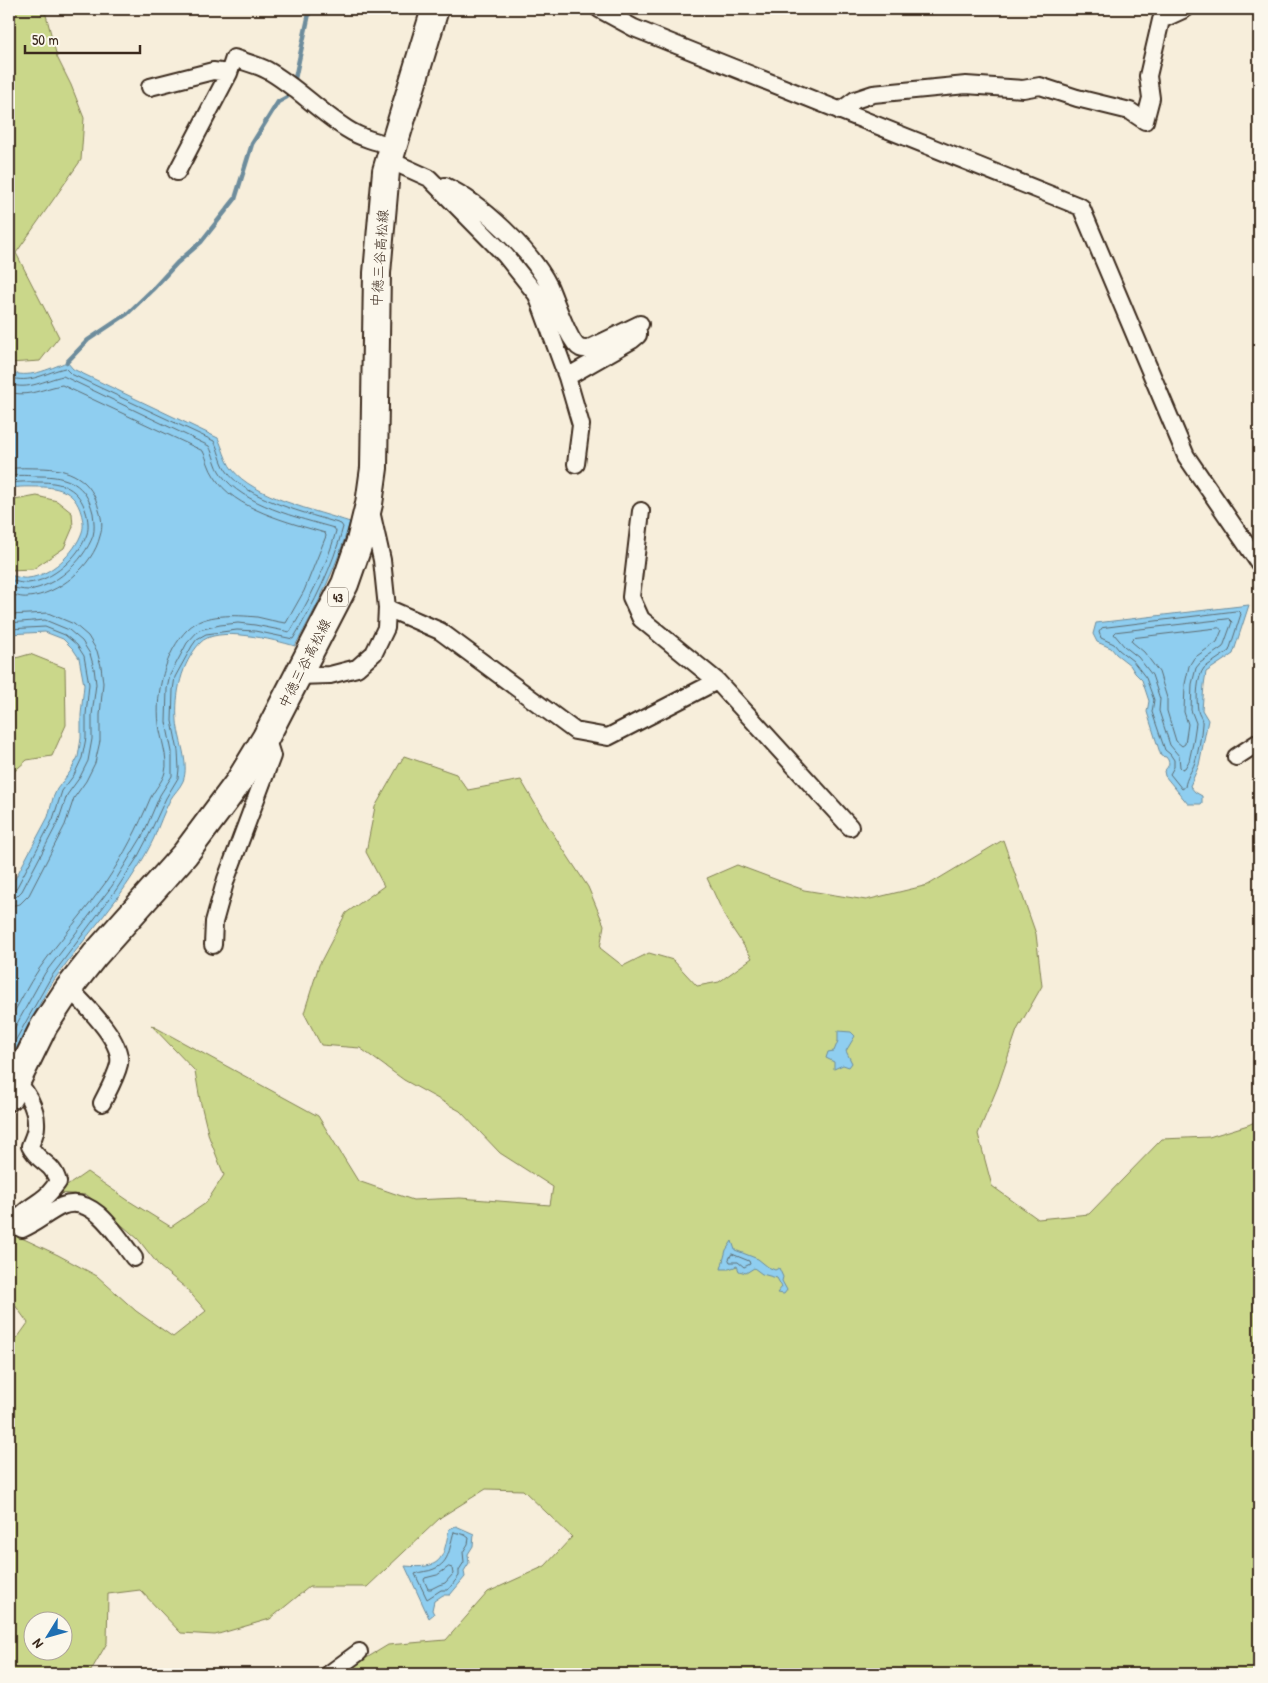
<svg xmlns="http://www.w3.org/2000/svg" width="1268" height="1683" font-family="'Patrick Hand','Klee One',sans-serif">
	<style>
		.green { fill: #cad78a; stroke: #828054; fill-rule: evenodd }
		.water { fill: #8fcef0; stroke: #6d8c9c }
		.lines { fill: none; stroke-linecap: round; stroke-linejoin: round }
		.shore { stroke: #5d6c72; stroke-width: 1 }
		.stream { stroke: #6d8c9c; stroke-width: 4.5 }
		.street-casing { stroke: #3b2a1e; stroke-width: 20 }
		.primary-casing { stroke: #3b2a1e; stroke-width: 30 }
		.street { stroke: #fbf7ec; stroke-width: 16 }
		.primary { stroke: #fbf7ec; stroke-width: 26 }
		.labels { text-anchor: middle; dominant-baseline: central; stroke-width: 5; stroke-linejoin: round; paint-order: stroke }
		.shield { fill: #fbf7ec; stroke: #75685c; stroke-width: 1 }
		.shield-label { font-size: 12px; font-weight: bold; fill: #3b2a1e }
		.street-label { font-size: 14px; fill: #3b2a1e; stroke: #fbf7ec }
	</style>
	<rect width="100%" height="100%" fill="#f7eedb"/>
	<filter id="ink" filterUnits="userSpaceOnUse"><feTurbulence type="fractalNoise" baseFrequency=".02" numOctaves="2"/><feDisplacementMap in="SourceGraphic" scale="10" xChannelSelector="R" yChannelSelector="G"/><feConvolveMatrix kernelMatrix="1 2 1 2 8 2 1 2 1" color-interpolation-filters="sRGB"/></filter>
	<g filter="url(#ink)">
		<path class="green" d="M9,9H48L45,11L57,57L71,85L84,118L81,160L16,253L59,337L40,361L9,363Z
			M37,496L57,501L72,513L73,527L64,548L33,569L9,570V501Z
			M30,654L65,668L66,725L52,756L27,760L9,776V660Z
			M404,756L456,774L468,790L521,780L548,826L588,887L604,925L600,948L623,966L649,953L673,960L697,986L719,982L752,958L726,919L707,878L737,865L804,890L866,900L928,885L1003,840L1036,934L1042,986L1017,1030L998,1086L978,1134L992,1186L1038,1219L1089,1214L1162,1139L1209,1137L1248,1125L1259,1120V1674H340L388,1645L446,1640L488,1592L545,1566L572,1537L523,1490L486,1489L441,1517L367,1587H309L270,1619L215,1635L181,1633L140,1590L108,1594L107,1643L89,1674H9V1340L18,1337L28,1323L9,1297V1232L58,1255L97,1276L136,1311L173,1337L206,1311L186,1288L160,1267L138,1239L87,1195L57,1193L87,1172L129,1201L171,1227L206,1203L224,1175L209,1137L200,1100L195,1071L151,1025L318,1116L358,1181L413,1200L460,1198L550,1205L553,1187L500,1153L460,1111L404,1080L360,1048L321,1045L304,1013L319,965L346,913L384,886L366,852L375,807ZM32,1620H62V1650H32Z"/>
		<path class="water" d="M67,362L73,369L218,438C223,448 225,460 232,469C253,497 317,511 350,522C337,566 318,605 295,646C275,640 216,625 200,643C181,664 175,694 177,721C178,738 190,764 183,781C180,788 174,793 170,800C164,812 159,825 154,838C145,857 133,876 121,893C99,923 75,950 54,980C37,1007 23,1035 9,1063V890L48,817L53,798L57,789L70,772L78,757L81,738V715L84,685L79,658L73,649L63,639L45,632L9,634V575C15,576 22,579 28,578C50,576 75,553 82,532C84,526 83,520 81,513C75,492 60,487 40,487C29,487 19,486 9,489V371C28,380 48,369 67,362Z
			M1249,605L1233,654L1206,672L1204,685L1202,710L1208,720L1199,765L1190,786L1195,792L1202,796V804H1188L1165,776L1164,771C1169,766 1171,763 1166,757L1161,756L1147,712L1149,701L1142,680L1135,673L1130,665L1116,654L1111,648L1097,642L1093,634L1096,623Z
			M838,1031L851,1032L855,1036L846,1051L852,1063L849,1067L843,1065L834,1069V1062L826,1058L828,1052L834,1051L838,1041Z
			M732,1241L735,1250L758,1259L768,1267L775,1270L779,1268L783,1277L782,1281L787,1290L784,1294L777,1293L782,1287L777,1278L762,1274L754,1268L746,1273L739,1271L737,1266L729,1269H721L726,1250Z
			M456,1526L474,1534L473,1546L468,1554L469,1563L464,1571L465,1577L450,1595H443L434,1601L432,1610L434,1614L429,1618L405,1566C441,1569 443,1561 449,1529Z"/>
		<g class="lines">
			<path class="shore" d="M9,377C30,385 46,372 65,368L71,374L214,441C219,450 220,461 226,470C244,499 310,514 341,524L343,527C333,566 314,604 293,639L255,631L237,630L206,634L197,639L192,646L175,677L173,690L172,721L178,751L179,769L178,778L166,798L148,837L137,858L116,890L51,977L9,1052
				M9,384C29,391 44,380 63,376L209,446C214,455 215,466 221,474C243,505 299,518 334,528L336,531C327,566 309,601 290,632L255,625L238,623L220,625L199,630L187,643L170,675L167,689L166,722L172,752V776L160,795L143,835L112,886L45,973L9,1038
				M9,392C28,398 44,388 62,385L203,451C207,459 209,469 214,476C233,509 291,523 325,533L326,536L304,591L286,623C277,622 266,619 257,617C236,615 204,613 188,629C165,651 155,694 159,724C160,737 169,759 165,772C163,781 154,790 150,799C138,828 124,855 106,882C85,912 60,939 39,969C28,985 19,1004 9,1021
				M9,469C18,467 29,468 39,468C70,468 92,479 99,510C102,519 103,527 100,536C93,566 58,595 28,597C21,598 15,595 9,594
				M9,477C18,474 29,476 39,476C68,476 86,484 93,513C94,521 95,529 93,536C83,562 55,587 28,590C22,590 15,588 9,587
				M9,484C18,481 29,482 39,482C62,482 79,488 86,512C88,519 89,527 87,534C79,557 52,581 28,583C22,584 15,581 9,580
				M1238,611L1241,614L1229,651L1204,668C1197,677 1196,698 1198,710C1198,715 1203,718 1202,724C1201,736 1199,750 1195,762C1192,771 1186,778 1185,787L1182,789L1170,774L1174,767V760L1170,754L1165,750L1152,712L1154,700L1146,678L1133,661L1119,650L1114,644L1101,638L1099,632L1102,628Z
				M9,615L48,613L74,624L88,636L97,651L101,666L103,683L100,715V741L95,763L86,781L74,798L65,825L29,895L20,904L9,906
				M1229,619L1232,622L1223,647L1200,663L1196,668L1192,684L1191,710L1196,723L1193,743L1189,761L1185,768L1182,769L1180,767L1179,756L1170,745L1159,711L1160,699L1152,675L1138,657L1124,646L1114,634L1116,632Z
				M9,623L45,620L69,630L82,641L90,654L94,668L96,684L92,715V739L88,761L80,777L67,795L58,822L22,891L16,897L9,899
				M1219,628L1222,630L1217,642L1194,658L1189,666L1185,684L1184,712L1188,724L1185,744L1182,746L1176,741L1167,711V698L1159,672L1144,652L1132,642L1131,640L1133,638Z
				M9,629L45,627L65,635L77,645L84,656L89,684L86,715V738L82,758L74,775L62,791L53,819L17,887L13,892H9
				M732,1254L749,1261L750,1264L744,1267L738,1262H730L729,1260Z
				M454,1532L465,1535L469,1538L468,1544L463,1552L464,1562L459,1570V1576L448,1590H441L427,1599L415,1574C421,1571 428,1572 434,1569C451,1562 449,1546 454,1532Z
				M449,1567L452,1568L453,1574L445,1583L439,1585L431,1589H428L424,1580L425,1578L437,1575Z"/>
			<path class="stream" d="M294,83L310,9
				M67,362L88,340L127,314L153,289L177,263L201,242L235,199L252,144L278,102L287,97L291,90"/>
			<defs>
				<path id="street" d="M599,9L634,28L1081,207L1186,456L1259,563
					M150,87L213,71L229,73
					M840,111L855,100L873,94L966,85L1023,89L1040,86L1077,98L1130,111L1145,121L1151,98L1148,76L1161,20L1185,9
					M389,160L429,178L505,255L537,295L567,377L581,425L576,464
					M177,172L229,73L234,58C245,62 257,65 267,70C296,86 318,111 347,129C361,138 377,142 393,146
					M445,186C481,203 531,250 549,286C555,299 569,343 580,348C582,349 585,349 588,349L640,324
					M567,377L632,340L638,335V331
					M641,511L631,597L641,619L717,681L850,827
					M387,608L440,631L575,731L608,737L717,681
					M297,676L330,675L357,668L374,653L386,628L387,608L382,560L371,511
					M1236,757L1259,742
					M213,945L214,922L226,879L272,756L266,737
					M69,988C84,1004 123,1040 119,1064C116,1077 108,1091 102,1103
					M11,1079C26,1086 37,1110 36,1126C36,1133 32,1140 30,1146C39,1164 53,1162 58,1182C54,1187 50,1193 45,1197C36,1205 18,1212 17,1225L22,1229C37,1223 48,1212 62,1206C94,1193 118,1238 134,1258
					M329,1674L359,1652"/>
				<path id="primary" d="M9,1097L44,1026L69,988L95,955L185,854L238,783L266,737L345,584L360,541L369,504L374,468L377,273L386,171L435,9"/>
			</defs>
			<use href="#street" class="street-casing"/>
			<use href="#primary" class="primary-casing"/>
			<use href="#street" class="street"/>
			<use href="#primary" class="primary"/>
		</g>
	</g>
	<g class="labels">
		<rect class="shield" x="328" y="587.5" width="20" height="19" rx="4"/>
		<g class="shield-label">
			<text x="338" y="597">43</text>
		</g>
		<g class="street-label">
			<text transform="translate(379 258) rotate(-86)">中徳三谷高松線</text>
			<text transform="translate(304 663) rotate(-63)">中徳三谷高松線</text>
		</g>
	</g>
	<rect width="1268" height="1683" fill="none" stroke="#fbf7ec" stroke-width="30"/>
	<rect x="15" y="15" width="1238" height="1653" fill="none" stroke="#3b2a1e" stroke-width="2" filter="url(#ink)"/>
	<g transform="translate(48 1636) rotate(233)"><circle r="24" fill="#fbf7ec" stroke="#aea59a"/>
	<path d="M0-4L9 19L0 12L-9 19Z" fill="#1f6fb2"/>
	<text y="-8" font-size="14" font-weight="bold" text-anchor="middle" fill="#3b2a1e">N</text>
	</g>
	<path d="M25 45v8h115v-8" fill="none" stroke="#3b2a1e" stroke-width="2.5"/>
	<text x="32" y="45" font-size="15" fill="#3b2a1e" stroke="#fbf7ec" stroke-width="4" paint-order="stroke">50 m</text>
</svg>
